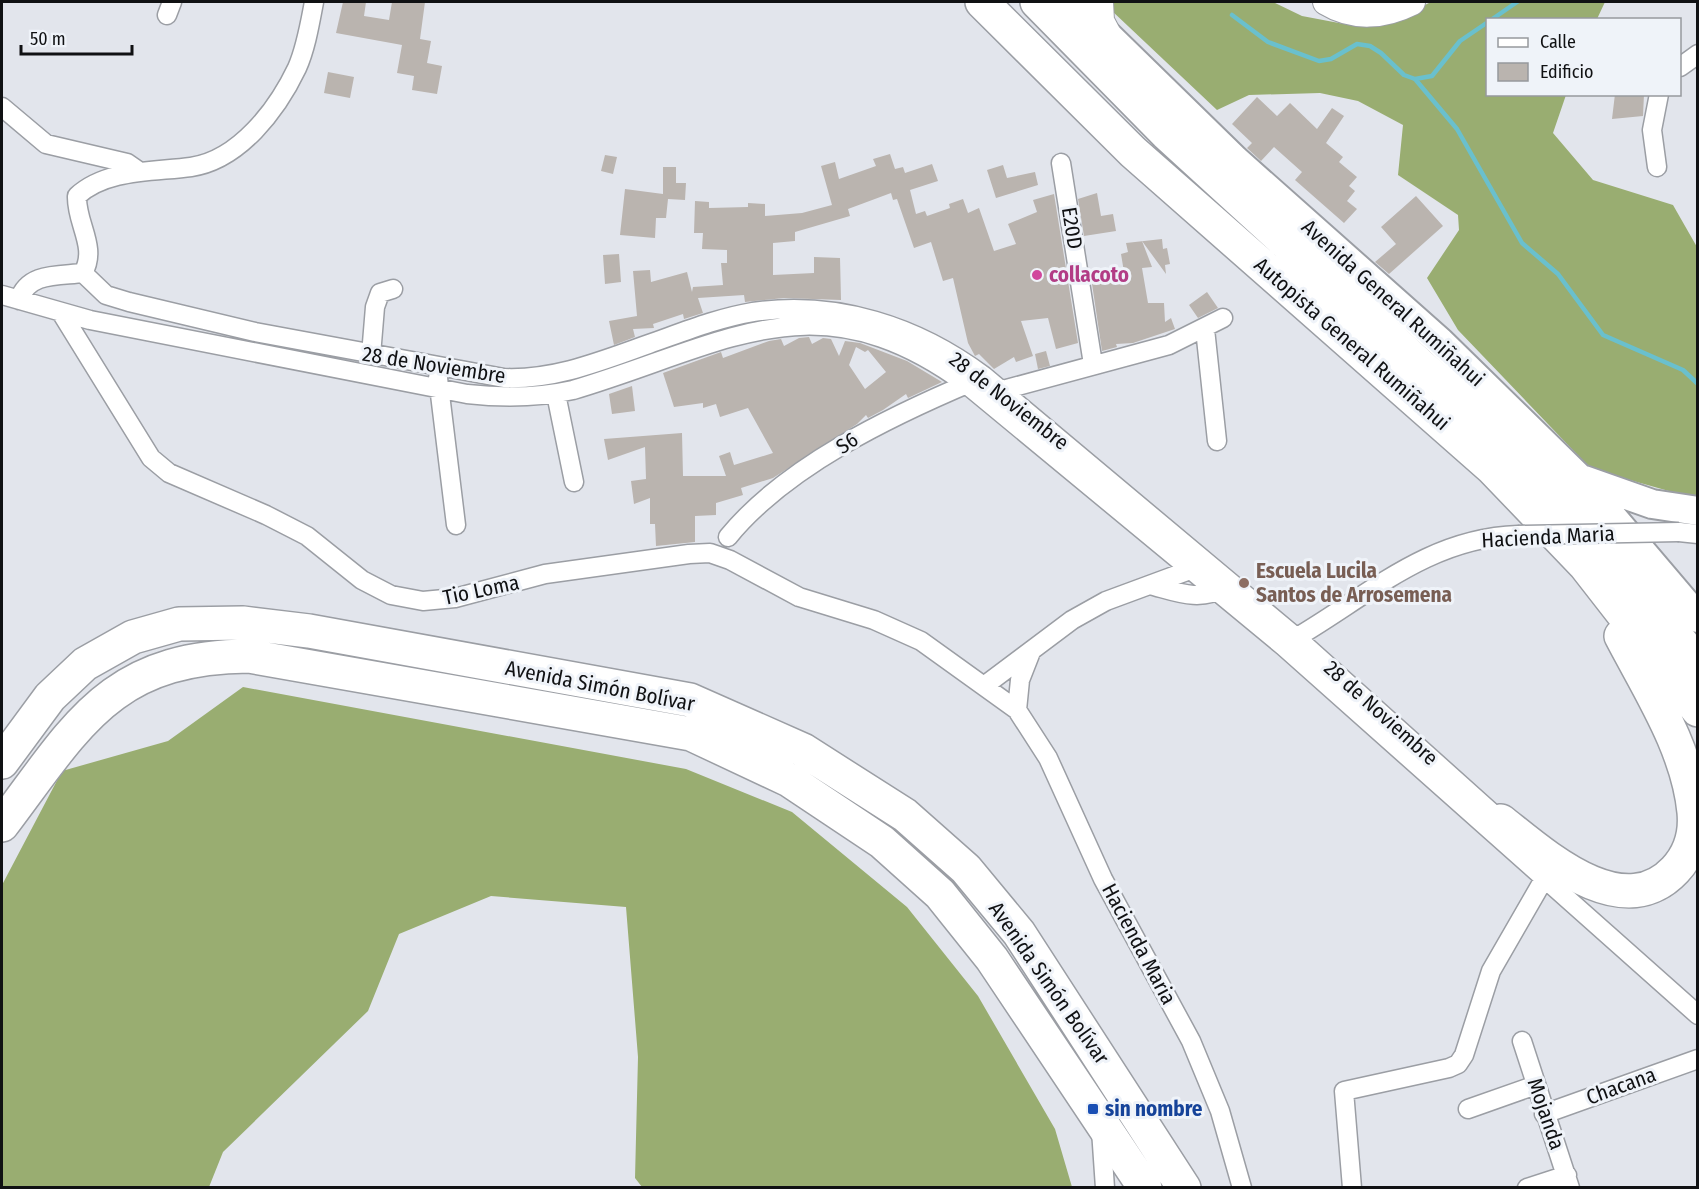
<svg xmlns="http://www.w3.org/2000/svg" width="1699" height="1189" font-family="'Fira Sans Condensed',sans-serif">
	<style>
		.forest { fill: #99ad71 }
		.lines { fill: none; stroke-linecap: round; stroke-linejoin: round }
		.stream { stroke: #6ac0cd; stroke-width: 4.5 }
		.building { fill: #bab4af; fill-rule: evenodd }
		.street-casing { stroke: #9b9ea4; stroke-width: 21 }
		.secondary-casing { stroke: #9b9ea4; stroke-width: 28 }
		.primary-casing { stroke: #9b9ea4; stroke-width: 32 }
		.highway-casing { stroke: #9b9ea4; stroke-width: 36 }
		.street { stroke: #fff; stroke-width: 18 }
		.secondary { stroke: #fff; stroke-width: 26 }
		.primary { stroke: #fff; stroke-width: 28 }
		.highway { stroke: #fff; stroke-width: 33 }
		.street-bridge-casing { stroke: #9b9ea4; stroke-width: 21; stroke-linecap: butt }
		.street-bridge { stroke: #fff; stroke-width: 18 }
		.hotel-dot { fill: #d1479c; stroke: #eff3f9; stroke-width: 2 }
		.education-dot { fill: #8d6e63; stroke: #eff3f9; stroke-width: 2 }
		.transit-dot { fill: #1a4fb4; stroke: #eff3f9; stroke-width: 2 }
		.labels { text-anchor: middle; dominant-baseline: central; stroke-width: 6; stroke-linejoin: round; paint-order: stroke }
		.street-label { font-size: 21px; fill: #101113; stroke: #eff3f9 }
		.hotel-label { font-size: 21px; font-weight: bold; fill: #b23c85; stroke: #eff3f9; text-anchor: start }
		.education-label { font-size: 21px; font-weight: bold; fill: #785e54; stroke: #eff3f9; text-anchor: start }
		.transit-label { font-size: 21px; font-weight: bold; fill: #164399; stroke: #eff3f9; text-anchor: start }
	</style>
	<rect width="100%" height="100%" fill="#e2e5ec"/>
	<path class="forest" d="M1111,2H1273L1302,16L1360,27L1382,26L1431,2H1605L1597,19L1488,20V94L1566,95L1553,133L1593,180L1673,205L1697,247V499L1591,469L1458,330L1427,278L1459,230L1458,215L1398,175L1403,125L1358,101L1320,93L1249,95L1217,110L1111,10Z
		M243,687L686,769L792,812L907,907L978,996L1055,1129L1072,1187H642L635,1178L638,1057L626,907L491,896L399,934L368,1011L223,1152L209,1187L2,1188V885L62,771L168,741Z"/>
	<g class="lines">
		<path class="stream" d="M1232,15L1268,42L1319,61L1331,59L1357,44L1370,46L1381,53L1404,75L1415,79L1457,129L1522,243L1558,274L1603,335L1683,370L1698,384
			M1491,20L1517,2
			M1415,79L1432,76L1460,41L1488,22"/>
	</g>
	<path class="building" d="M343,2H366L364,16L389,20L392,2H425L420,39L431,41L427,63L442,66L437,94L412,90L414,76L397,73L402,45L336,33Z
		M328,72L354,77L350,98L324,93Z
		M1615,94H1644L1643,116L1612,119Z
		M1257,97L1277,116L1290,103L1317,129L1332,108L1344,116L1326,143L1343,157L1339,162L1357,177L1349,186L1355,191L1347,201L1357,209L1344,223L1295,180L1302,172L1274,147L1261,161L1247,148L1252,143L1232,124Z
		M890,154L895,169L903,167L905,173L932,164L938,181L910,190L916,214L925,211L927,216L950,208L949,204L963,199L968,213L979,208L994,251L1016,244L1008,224L1037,212L1033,200L1054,194L1078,343L1056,349L1048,318L1021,321L1033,356L1016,362L1014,357L994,369L979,354L975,356L968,343L953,278L943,281L931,242L914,248L897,199L893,200L891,193L848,209L850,216L795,232V241L773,243V275L814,273V257L840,258L841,300L784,298L745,302L744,295L698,298L703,313L684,319L683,314L653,324L654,328L633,329L635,337L614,345L609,321L637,316L633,271L650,270L651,282L687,272L692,292L693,287L723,285L721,263H727V250L702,249L703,233H694L695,201L709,202V208L748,207V203L765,204V216L802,213L832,205L821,166L835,162L839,179L876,166L873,159Z
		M605,155L617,157L613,174L601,171Z
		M1003,165L1007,178L1035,172L1038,185L996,198L987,170Z
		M663,167H676V183H686L685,200L668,199L666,218H656L655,238L620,235L625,189L663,194Z
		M1097,193L1101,216L1113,214L1116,231L1084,236L1078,199Z
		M1416,196L1443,226L1389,274L1375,262L1396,244L1381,227Z
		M1162,239L1163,249L1167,248L1170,264L1165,265L1166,274L1142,241L1152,267L1142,268L1148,303H1164L1165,322L1171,318L1175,329L1133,343L1116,344L1117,347L1102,351L1091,277L1124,272L1121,254L1128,252L1126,243Z
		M619,254L621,282L605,284L603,255Z
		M1207,292L1218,308L1198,318L1189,305Z
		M809,337L812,344L823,338L831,339L839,356L845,341L860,343L907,361L942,382L908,398L906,394L883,410L868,418L866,415L857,424L773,478L741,488L743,495L716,503V515L695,516V542L656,546L655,524H650V498L634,504L631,481L646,479L645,447L608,460L604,439L682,433L683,476H726L719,456L730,452L734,465L773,453L748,408L720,417L716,404L703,408V403L674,407L663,373L721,352L723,358L769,341L781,339L784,346L799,338ZM856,347L865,352L868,350L886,372L865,389L849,365Z
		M1046,351L1050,366L1038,369L1035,354Z
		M632,386L635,411L612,414L609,394Z"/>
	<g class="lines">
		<defs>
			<path id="street" d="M167,15L172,2
				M1680,67L1698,54
				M2,107L46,144L127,163L140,172
				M1061,163L1093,364
				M1657,167L1652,130L1659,94
				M83,273L106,295L129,302L255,332L504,378C555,380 601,361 649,344C683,332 717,318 753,312C837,300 917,326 984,376L1297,638L1501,821L1505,827
				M83,273C98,247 76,224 77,196C106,169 154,172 191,167C239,160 277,110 297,68C306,48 310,23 314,2
				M2,295L90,320L467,394C503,398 537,398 573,390C725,345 816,274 966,384L1283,646L1698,1015
				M19,300C28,272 59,276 83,273
				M62,314L151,458L169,473L266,515L307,536L362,580L391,595L423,601L455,598L545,574L689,554L710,553L730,560L799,597L874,620L921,641L1017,710L1048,758L1103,879L1191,1041L1220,1111L1242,1188
				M1205,329L1217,441
				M371,355L375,307L380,293L393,289
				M438,378L456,525
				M992,393L1169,345L1223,318
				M556,394L574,482
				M1679,532L1698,534
				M728,537C786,466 891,416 974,381
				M1150,585C1174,591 1201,603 1223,587
				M1287,643C1365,599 1425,538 1518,535
				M984,686L1072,620L1106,601L1198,567
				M1017,710L1020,680L1031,652
				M1522,1041L1570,1188
				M1468,1109L1536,1085
				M1544,1114L1698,1059
				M1101,1130L1105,1188
				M1352,1188L1344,1091L1449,1068L1458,1064L1464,1055L1491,971L1544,879
				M1527,1188L1567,1175"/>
			<path id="secondary" d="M1100,2L1101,21L1111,40
				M1326,2C1354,19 1384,16 1412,2"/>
			<path id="primary" d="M1073,2L1235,160L1440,342L1579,478L1698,618
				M1584,480L1652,504L1698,511"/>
			<path id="highway" d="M982,2L1133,152L1492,468L1585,565L1698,710
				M1037,2L1166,133L1514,451L1611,553L1698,664
				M2,762L50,697L85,664L133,637L179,624L243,623L309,631L690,700L803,750L905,815L966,869L1019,933L1184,1188
				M1501,821C1544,855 1622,926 1675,870C1690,854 1696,833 1694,812C1688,749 1649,690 1621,636
				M2,825C77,726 110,657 249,656L691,734L789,780L882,842L940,894L992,959L1145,1188"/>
		</defs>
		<use href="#street" class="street-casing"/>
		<use href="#secondary" class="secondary-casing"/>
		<use href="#primary" class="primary-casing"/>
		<use href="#highway" class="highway-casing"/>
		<use href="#street" class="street"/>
		<use href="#secondary" class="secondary"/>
		<use href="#primary" class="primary"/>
		<use href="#highway" class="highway"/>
		<defs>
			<path id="street-bridge" d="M1518,535L1679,532"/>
		</defs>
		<use href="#street-bridge" class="street-bridge-casing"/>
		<use href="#street-bridge" class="street-bridge"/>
	</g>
	<circle class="hotel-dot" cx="1037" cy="275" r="6"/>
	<circle class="education-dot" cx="1244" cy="583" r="6"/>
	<rect class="transit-dot" x="1087" y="1103" width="12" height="12" rx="3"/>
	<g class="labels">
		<g class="street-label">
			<text transform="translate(1072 228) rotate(81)">E20D</text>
			<text transform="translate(1393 303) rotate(42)">Avenida General Rumiñahui</text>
			<text transform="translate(1352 344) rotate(41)">Autopista General Rumiñahui</text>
			<text transform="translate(434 365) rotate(9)">28 de Noviembre</text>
			<text transform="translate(1009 401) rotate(38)">28 de Noviembre</text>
			<text transform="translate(847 443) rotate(-34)">S6</text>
			<text transform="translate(1548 537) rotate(-3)">Hacienda Maria</text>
			<text transform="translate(481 590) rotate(-12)">Tio Loma</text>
			<text transform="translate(600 686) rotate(11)">Avenida Simón Bolívar</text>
			<text transform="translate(1381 713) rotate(42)">28 de Noviembre</text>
			<text transform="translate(1139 944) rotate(62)">Hacienda Maria</text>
			<text transform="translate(1049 983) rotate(55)">Avenida Simón Bolívar</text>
			<text transform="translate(1621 1086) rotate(-20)">Chacana</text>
			<text transform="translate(1546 1114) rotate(71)">Mojanda</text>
		</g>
		<g class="hotel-label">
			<text x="1049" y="275">collacoto</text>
		</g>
		<g class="education-label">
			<text x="1256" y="571">Escuela Lucila<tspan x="1256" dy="24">Santos de Arrosemena</tspan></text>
		</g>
		<g class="transit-label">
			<text x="1105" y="1109">sin nombre</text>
		</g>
	</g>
	<rect width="1699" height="1189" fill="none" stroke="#101113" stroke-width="6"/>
	<rect x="1486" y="18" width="195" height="78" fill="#eff3f9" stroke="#96999d" stroke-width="1.5"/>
	<rect x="1498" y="38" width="30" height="9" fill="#ffffff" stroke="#96999d" stroke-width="1.5"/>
	<text x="1540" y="48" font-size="18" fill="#101113">Calle</text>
	<rect x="1498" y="63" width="30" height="18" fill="#bab4af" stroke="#96999d" stroke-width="1.5"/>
	<text x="1540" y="78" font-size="18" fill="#101113">Edificio</text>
	<path d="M21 45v9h111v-9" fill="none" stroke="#101113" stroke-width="3"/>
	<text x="30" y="45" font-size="18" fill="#101113" stroke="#eff3f9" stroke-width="4.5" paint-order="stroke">50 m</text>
</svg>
